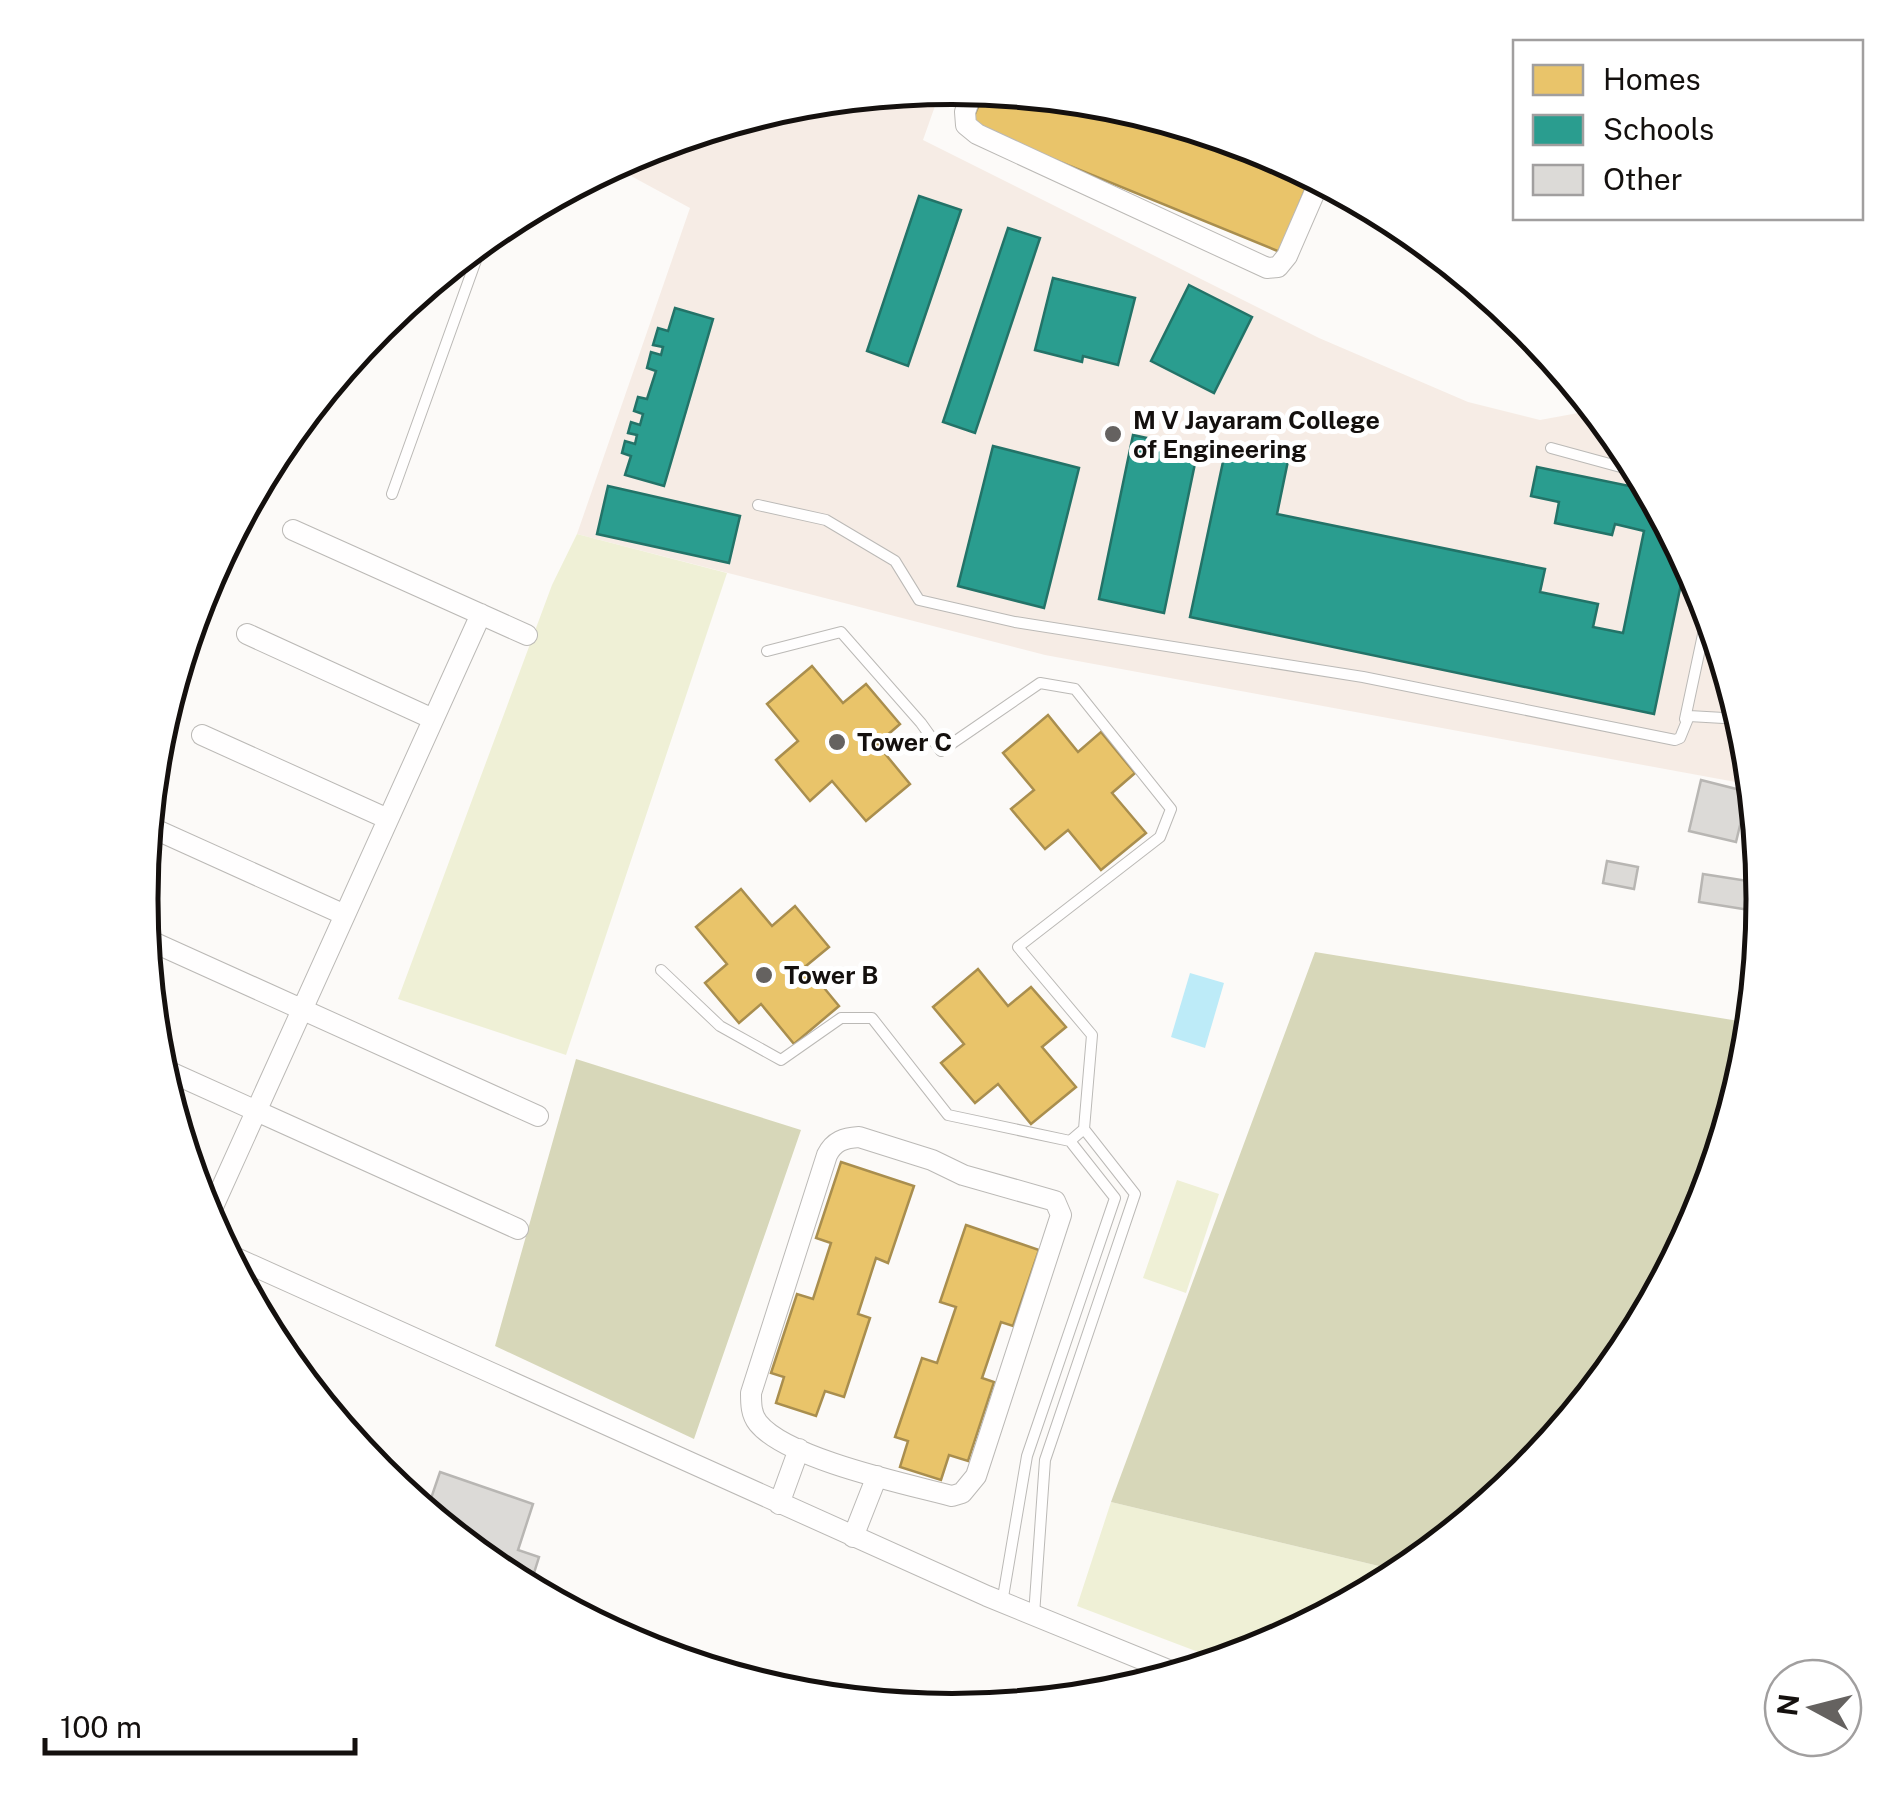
<svg xmlns="http://www.w3.org/2000/svg" width="1903" height="1798" font-family="'Public Sans',sans-serif">
	<style>
		.built { fill: #f6ece5 }
		.green { fill: #eff0d6 }
		.forest { fill: #d7d7b9 }
		.water { fill: #bdebf8 }
		.homes { fill: #e9c46a; stroke: #a98e4e; stroke-width: 2.5 }
		.schools { fill: #2a9d8f; stroke: #237368; stroke-width: 2.5 }
		.building { fill: #dcdad7; stroke: #b8b6b3; stroke-width: 2.5 }
		.lines { fill: none; stroke-linecap: round; stroke-linejoin: round }
		.lane-casing { stroke: #bbb9b6; stroke-width: 12 }
		.street-casing { stroke: #bbb9b6; stroke-width: 22 }
		.lane { stroke: #fffefe; stroke-width: 10 }
		.street { stroke: #fffefe; stroke-width: 20 }
		.poi-dot { fill: #656260; stroke: #fff; stroke-width: 4 }
		.labels { text-anchor: middle; dominant-baseline: central; stroke-width: 10; stroke-linejoin: round; paint-order: stroke }
		.poi-label { font-size: 25px; font-weight: bold; fill: #14100e; stroke: #fff; text-anchor: start }
		.rim { fill: none; stroke: #14100e; stroke-width: 5 }
	</style>
	<rect width="100%" height="100%" fill="#fcfaf8"/>
	<path class="built" d="M941,89L923,140L1319,338L1468,402L1540,420L1589,411L1598,414L1627,449L1701,589L1748,741L1752,785L1045,655L577,534L690,208L631,176L608,167L642,149L794,103Z"/>
	<path class="green" d="M577,534L727,573L566,1055L398,999L552,585Z
		M1177,1180L1219,1194L1186,1293L1143,1278Z
		M1111,1502L1404,1572L1262,1649L1222,1661L1077,1606Z"/>
	<path class="forest" d="M1315,952L1751,1023L1747,1058L1701,1210L1626,1350L1525,1473L1404,1572L1111,1502Z
		M576,1059L801,1130L694,1439L495,1346Z"/>
	<path class="water" d="M1190,973L1224,983L1205,1048L1171,1037Z"/>
	<path class="homes" d="M985,91L1110,103L1222,137L1311,175L1280,252L970,125Z
		M812,666L843,703L866,684L900,724L877,744L910,784L866,821L832,781L810,801L776,760L798,741L767,704Z
		M1048,715L1078,752L1101,732L1135,773L1112,793L1146,833L1101,870L1068,830L1045,849L1011,809L1034,790L1003,753Z
		M741,889L772,926L795,906L829,947L806,966L839,1006L794,1044L761,1004L739,1023L705,983L727,964L696,927Z
		M978,969L1008,1006L1031,987L1066,1027L1042,1047L1076,1087L1031,1124L998,1084L975,1103L941,1063L964,1044L933,1007Z
		M841,1162L914,1186L888,1263L876,1258L858,1314L870,1318L844,1397L825,1391L816,1416L776,1403L784,1377L771,1373L797,1294L813,1299L831,1243L816,1238Z
		M966,1225L1039,1250L1013,1326L1001,1322L982,1378L994,1382L968,1461L949,1455L941,1480L900,1467L908,1441L895,1437L922,1358L937,1363L956,1307L940,1302Z"/>
	<path class="schools" d="M919,196L961,210L908,366L867,351Z
		M1008,228L1040,238L975,433L943,422Z
		M1053,278L1135,298L1118,365L1083,356L1082,362L1035,350Z
		M1189,285L1252,317L1214,393L1151,361Z
		M675,308L713,319L664,486L625,475L631,456L622,453L625,441L635,444L637,435L628,433L631,422L640,425L643,414L634,411L638,397L647,399L656,371L647,368L651,352L661,355L663,347L653,345L658,328L668,331Z
		M1133,435L1198,449L1164,613L1099,599Z
		M1227,443L1289,456L1277,514L1545,569L1540,592L1598,604L1593,627L1623,633L1644,531L1615,524L1612,535L1555,523L1559,502L1531,496L1537,467L1649,490L1686,560L1654,714L1190,617Z
		M993,446L1079,468L1044,608L958,586Z
		M608,486L740,516L729,563L597,534Z"/>
	<path class="building" d="M1701,780L1748,792L1736,842L1689,831Z
		M1607,861L1638,867L1634,889L1603,883Z
		M1703,874L1761,883L1762,912L1699,902Z
		M440,1472L533,1504L518,1550L539,1557L529,1589L500,1573L426,1513Z"/>
	<g class="lines">
		<defs>
			<path id="lane" d="M1551,448L1639,472
				M392,494L484,238
				M758,505L826,520L895,561L919,600L1015,622L1363,677L1675,740L1680,738L1689,716L1741,719
				M767,651L841,632L921,723L941,751L1040,683L1075,689L1171,809L1160,837L1018,947L1092,1035L1084,1129L1070,1141
				M1685,719L1708,611
				M661,970L720,1026L781,1060L841,1018H872L948,1115L1070,1141L1115,1198L1027,1456L1002,1603
				M1034,1615L1045,1460L1135,1194L1084,1129"/>
			<path id="street" d="M973,90L965,112L966,125L977,134L1267,268L1278,267L1287,256L1320,180
				M293,530L527,635
				M247,634L433,719
				M202,735L388,819
				M159,831L345,915
				M144,938L538,1116
				M159,1067L518,1229
				M859,1137L932,1160L963,1175L1055,1201L1061,1215L976,1476L962,1493L952,1496C906,1484 787,1459 758,1423C751,1414 751,1404 751,1393L827,1155C834,1141 844,1138 859,1137Z
				M207,1220L481,614
				M225,1253L987,1596L1178,1674
				M779,1504L799,1449
				M853,1537L877,1476"/>
		</defs>
		<use href="#lane" class="lane-casing"/>
		<use href="#street" class="street-casing"/>
		<use href="#lane" class="lane"/>
		<use href="#street" class="street"/>
	</g>
	<g class="poi-dot">
		<circle cx="1113" cy="434" r="10"/>
		<circle cx="837" cy="742" r="10"/>
		<circle cx="764" cy="975" r="10"/>
	</g>
	<g class="labels">
		<g class="poi-label">
			<text x="1133" y="420">M V Jayaram College<tspan x="1133" dy="29">of Engineering</tspan></text>
			<text x="857" y="742">Tower C</text>
			<text x="784" y="975">Tower B</text>
		</g>
	</g>
	<path d="M0 0H1903V1798H0ZM158 899a794 794 0 1 1 1588 0a794 794 0 1 1-1588 0Z" fill="#fff" fill-rule="evenodd"/>
	<path class="rim" d="M158 899a794 794 0 1 1 1588 0a794 794 0 1 1-1588 0Z"/>
	<rect x="1513" y="40" width="350" height="180" fill="#ffffff" stroke="#a19f9f" stroke-width="2.5"/>
	<rect x="1533" y="65" width="50" height="30" fill="#e9c46a" stroke="#a19f9f" stroke-width="2.5"/>
	<text x="1603" y="90" font-size="30" fill="#14100e">Homes</text>
	<rect x="1533" y="115" width="50" height="30" fill="#2a9d8f" stroke="#a19f9f" stroke-width="2.5"/>
	<text x="1603" y="140" font-size="30" fill="#14100e">Schools</text>
	<rect x="1533" y="165" width="50" height="30" fill="#dcdad7" stroke="#a19f9f" stroke-width="2.5"/>
	<text x="1603" y="190" font-size="30" fill="#14100e">Other</text>
	<g transform="translate(1813 1708) rotate(277)"><circle r="48" fill="#ffffff" stroke="#a19f9f" stroke-width="2.5"/>
	<path d="M0-8L18 38L0 25L-18 38Z" fill="#656260"/>
	<text y="-15" font-size="28" font-weight="bold" text-anchor="middle" fill="#14100e">N</text>
	</g>
	<path d="M45 1738v15h310v-15" fill="none" stroke="#14100e" stroke-width="5"/>
	<text x="60" y="1738" font-size="30" fill="#14100e" stroke="#ffffff" stroke-width="8" paint-order="stroke">100 m</text>
</svg>
